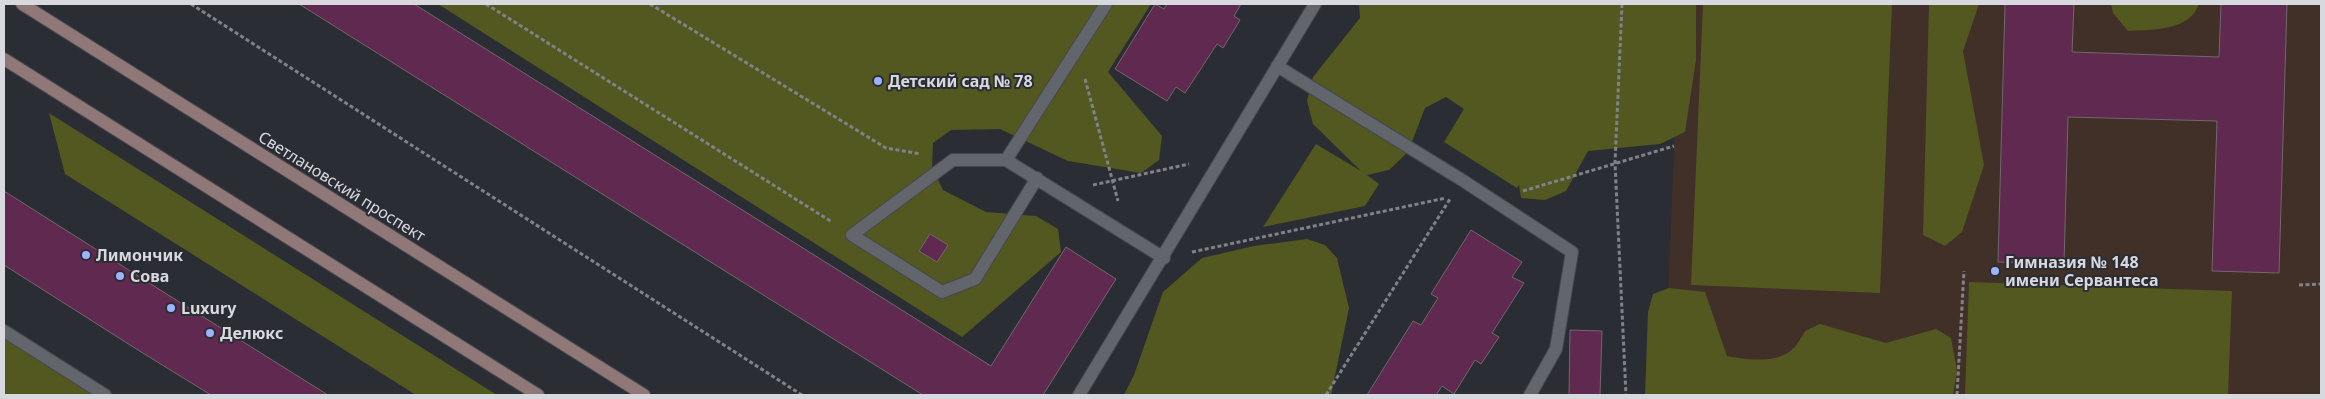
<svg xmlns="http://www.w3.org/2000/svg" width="2325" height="399" font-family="'Noto Sans',sans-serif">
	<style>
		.education { fill: #413027 }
		.green { fill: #52581f }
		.building { fill: #602950; stroke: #70686d }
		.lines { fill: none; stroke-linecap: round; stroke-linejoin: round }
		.lane-casing { stroke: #47484e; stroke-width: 14 }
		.secondary-casing { stroke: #47484e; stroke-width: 14 }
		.path { stroke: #808288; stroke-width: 3; stroke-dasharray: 4 2.5; stroke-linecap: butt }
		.lane { stroke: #63656d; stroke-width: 12 }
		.secondary { stroke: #907878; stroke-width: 12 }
		.poi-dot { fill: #9cb4fd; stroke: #2b2d34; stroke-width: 2 }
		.labels { text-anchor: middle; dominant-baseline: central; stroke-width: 4; stroke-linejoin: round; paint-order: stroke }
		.poi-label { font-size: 16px; font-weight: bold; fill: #d8d9de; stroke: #2b2d34; text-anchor: start }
		.street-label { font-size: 16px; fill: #d8d9de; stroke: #2b2d34 }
	</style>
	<rect width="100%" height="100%" fill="#2b2d34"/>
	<path class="education" d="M1680,4H2321V395H1664Z"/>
	<path class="green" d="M438,4H1151L1108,72L1162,136L1159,160L1141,173L1068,161L1000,129L951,130L933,143L932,168L943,190L986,212L1036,216L1058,229L1061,252L962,337Z
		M1359,4H1696V60L1685,132L1660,144L1588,151L1566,191L1545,200L1521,198L1519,185L1517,188L1444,142L1464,109L1446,97L1425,108L1408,152L1389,170L1367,175L1379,184L1365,206L1263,227L1316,144L1361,171L1313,124L1307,101L1313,77L1360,18Z
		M1703,4H1892L1880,293L1691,285Z
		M1929,4H1979L1963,51L1984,165L1962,232L1945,246L1923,235Z
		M2111,4H2199C2189,32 2152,29 2128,31L2113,13Z
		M49,113L497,395H416L65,174Z
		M1307,239L1325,245L1337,258L1349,308L1331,395H1124L1134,375L1163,292L1202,258L1254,246Z
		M1969,282L2232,291L2228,395H1965Z
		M1669,288L1705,292L1727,356C1746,360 1780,364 1795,347C1807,331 1799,333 1820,324L1886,343L1936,329L1951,338L1957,371L1953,395H1645L1648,312L1653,294Z
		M4,330L101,395H4Z"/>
	<path class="building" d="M299,4H414L991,366L1066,247L1116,279L1043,395H923Z
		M1155,4L1164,9L1167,4H1241L1234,16L1240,20L1223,48L1217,44L1185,93L1176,87L1167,101L1115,69Z
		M2005,4H2074L2072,52L2219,57L2221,4H2287L2279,273L2212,271L2217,121L2068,117L2064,264L1998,262Z
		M4,191L165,293L328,395H211L138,350L4,265Z
		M1471,230L1522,262L1512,277L1524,283L1492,333L1499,337L1481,364L1475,360L1454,394L1442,386L1436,395H1367L1413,321L1421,325L1438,298L1431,294Z
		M930,234L948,245L937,262L919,251Z
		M1570,330L1602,331L1600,395H1569Z"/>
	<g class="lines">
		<defs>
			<path id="lane" d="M1277,66L1462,180L1572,252L1556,349L1530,395
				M1006,160L1106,4
				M1037,178L975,279L942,292L852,235L953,160H1006L1164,258
				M4,331L105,395
				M1079,395L1315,4"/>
			<path id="secondary" d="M22,4L644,395
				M4,59L538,395"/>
		</defs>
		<use href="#lane" class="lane-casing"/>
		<use href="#secondary" class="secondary-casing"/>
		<path class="path" d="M191,4L802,395
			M486,4L832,222
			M650,4L886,148L921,154
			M1622,4L1615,163L1626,395
			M1085,79L1118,201
			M1093,185L1189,164
			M1523,191L1674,146
			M1192,252L1446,198
			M2299,285L2321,284
			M1326,395L1450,199
			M1957,395L1964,271"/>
		<use href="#lane" class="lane"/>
		<use href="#secondary" class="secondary"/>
	</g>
	<g class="poi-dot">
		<circle cx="878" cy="81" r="5"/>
		<circle cx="86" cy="255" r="5"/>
		<circle cx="1995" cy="271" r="5"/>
		<circle cx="120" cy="276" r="5"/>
		<circle cx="171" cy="308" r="5"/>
		<circle cx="210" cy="333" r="5"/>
	</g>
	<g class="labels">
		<g class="poi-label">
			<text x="888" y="81">Детский сад № 78</text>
			<text x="96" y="255">Лимончик</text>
			<text x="2005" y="262">Гимназия № 148<tspan x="2005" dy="18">имени Сервантеса</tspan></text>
			<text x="130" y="276">Сова</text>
			<text x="181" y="308">Luxury</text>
			<text x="220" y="333">Делюкс</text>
		</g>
		<g class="street-label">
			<text transform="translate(342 186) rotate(32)">Светлановский проспект</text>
		</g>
	</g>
	<rect width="2325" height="399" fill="none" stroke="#d8d9de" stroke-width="10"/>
</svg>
